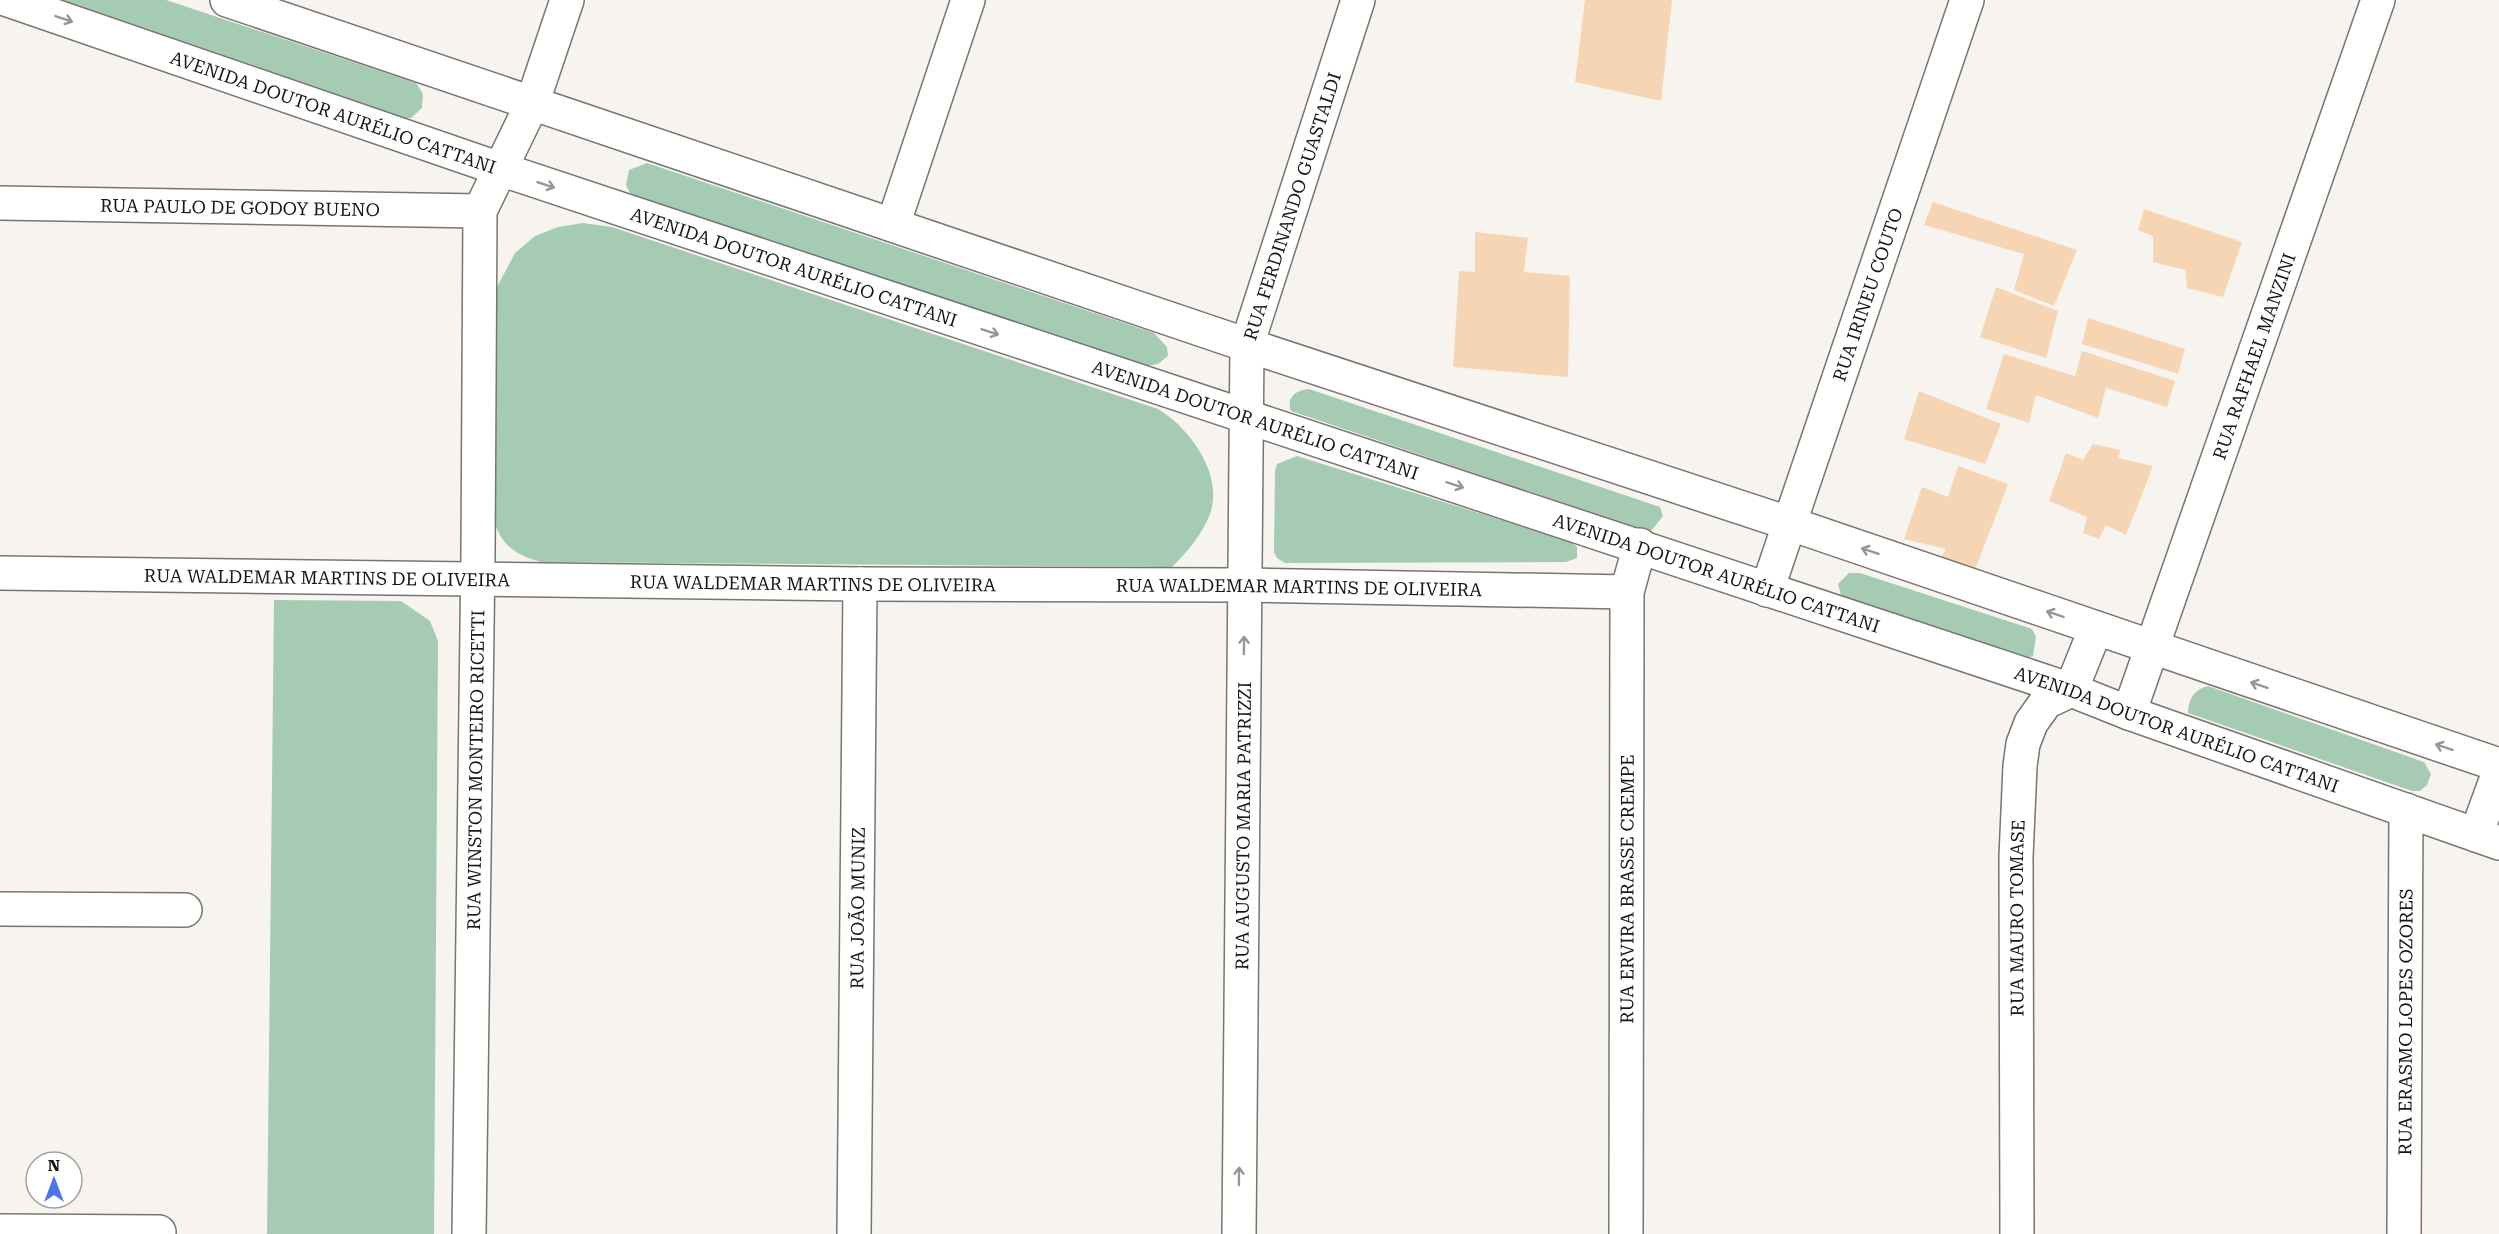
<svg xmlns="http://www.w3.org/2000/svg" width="2499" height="1234" font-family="'Roboto Serif',serif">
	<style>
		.green { fill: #a5cbb3 }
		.building { fill: #f6d5b4 }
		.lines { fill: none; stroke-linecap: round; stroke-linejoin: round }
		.minor-casing { stroke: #787571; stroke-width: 36 }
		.minor { stroke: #fff; stroke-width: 33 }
		.oneway { stroke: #979695 }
		.labels { text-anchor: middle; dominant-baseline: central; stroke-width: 4.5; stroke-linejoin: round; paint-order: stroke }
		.street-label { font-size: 18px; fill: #171614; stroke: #fff }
	</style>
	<rect width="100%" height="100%" fill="#f7f4f0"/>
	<path class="green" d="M44,0H166L416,83L423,94L422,108L411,118H390Z
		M647,163L1154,333L1167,347L1168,356L1158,364L1146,366L631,195L626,185L629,170Z
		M583,223L612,227L1158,409C1190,428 1224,475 1210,514C1202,535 1187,552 1172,567L541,562C515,555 499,544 493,516L497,287L515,253L535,236L558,227Z
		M1309,389L1660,507L1663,516L1652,530H1643L1291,411C1286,397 1296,390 1309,389Z
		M1297,456L1571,542L1577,547V558L1566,562L1285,563L1277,558L1274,552L1275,471L1277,464Z
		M1849,573H1860L2032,629L2036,637L2033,656L2025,659L1842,599L1838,584Z
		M274,600L401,601L430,621L438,641L434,1234H267Z
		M2208,686L2424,762L2431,774L2427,785L2420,791H2412L2188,713C2188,700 2194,689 2208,686Z"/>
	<path class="building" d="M1585,0H1672L1661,101L1575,82Z
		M1933,202L2077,250L2054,306L2014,290L2024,254L1924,225Z
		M2144,209L2242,242L2223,297L2187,288L2185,270L2153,262V236L2138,230Z
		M1475,232L1528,238L1524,272L1570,276L1568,377L1453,367L1459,271L1475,272Z
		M1996,287L2058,311L2046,358L1980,337Z
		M2088,318L2185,349L2178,374L2082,344Z
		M2082,351L2175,381L2167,407L2106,388L2098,418L2036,395L2029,423L1986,409L2004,354L2075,376Z
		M1919,391L2001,424L1985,464L1904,439Z
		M2093,444L2121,450L2118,458L2153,466L2126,535L2106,525L2099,539L2083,533L2087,517L2049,501L2066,453L2083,460Z
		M1958,466L2008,484L1975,570L1939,561L1946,549L1904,539L1922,487L1948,497Z"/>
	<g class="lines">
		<defs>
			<g id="minor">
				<path id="s1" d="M8,0L500,169L2071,690L2129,713L2499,843"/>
				<path d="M227,0L1247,345L1788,523L2499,765"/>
				<path id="s2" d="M0,203L480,211"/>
				<path d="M893,225L968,0"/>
				<path id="s3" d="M0,573L860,584L1245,585L1627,592"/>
				<path id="s4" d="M1767,590L1967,0"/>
				<path id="s5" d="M2129,713L2378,0"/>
				<path d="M2476,835L2499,772"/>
				<path d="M0,909L185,910"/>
				<path d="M0,1231L159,1232"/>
				<path id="s6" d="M469,1234L478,553L480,211L532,104L567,0"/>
				<path id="s7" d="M854,1234L860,584"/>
				<path id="s8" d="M1239,1234L1247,345L1358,0"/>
				<path id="s9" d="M1626,1234L1627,592L1640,545"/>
				<path id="s10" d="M2017,1234L2016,857L2020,766L2023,744L2031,723L2046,702L2071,690L2096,628"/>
				<path id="s11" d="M2404,1234L2406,810"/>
			</g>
		</defs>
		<use href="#minor" class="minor-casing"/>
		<use href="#minor" class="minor"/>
	</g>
	<defs><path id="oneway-shaft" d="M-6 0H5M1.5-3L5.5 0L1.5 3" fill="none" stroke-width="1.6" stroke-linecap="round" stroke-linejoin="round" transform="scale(1.5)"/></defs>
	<g class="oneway">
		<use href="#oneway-shaft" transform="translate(64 19) rotate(19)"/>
		<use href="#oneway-shaft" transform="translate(546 185) rotate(18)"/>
		<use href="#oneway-shaft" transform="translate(990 332) rotate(18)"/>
		<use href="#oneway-shaft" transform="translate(1455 485) rotate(18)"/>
		<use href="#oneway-shaft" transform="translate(1870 551) rotate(-161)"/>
		<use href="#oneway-shaft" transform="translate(2055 614) rotate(-161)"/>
		<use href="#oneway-shaft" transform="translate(1244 645) rotate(-89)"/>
		<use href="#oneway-shaft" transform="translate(2259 685) rotate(-161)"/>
		<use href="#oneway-shaft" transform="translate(2444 747) rotate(-161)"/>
		<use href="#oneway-shaft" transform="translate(1239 1176) rotate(-89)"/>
	</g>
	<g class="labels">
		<g class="street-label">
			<text stroke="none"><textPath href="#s1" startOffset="344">AVENIDA DOUTOR AURÉLIO CATTANI</textPath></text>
			<text stroke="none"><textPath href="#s2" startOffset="240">RUA PAULO DE GODOY BUENO</textPath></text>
			<text stroke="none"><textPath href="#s8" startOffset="1035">RUA FERDINANDO GUASTALDI</textPath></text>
			<text stroke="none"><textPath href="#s1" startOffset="830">AVENIDA DOUTOR AURÉLIO CATTANI</textPath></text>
			<text stroke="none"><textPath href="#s4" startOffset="312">RUA IRINEU COUTO</textPath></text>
			<text stroke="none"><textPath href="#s5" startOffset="378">RUA RAFHAEL MANZINI</textPath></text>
			<text stroke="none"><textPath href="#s1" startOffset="1316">AVENIDA DOUTOR AURÉLIO CATTANI</textPath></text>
			<text stroke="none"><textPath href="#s1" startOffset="1802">AVENIDA DOUTOR AURÉLIO CATTANI</textPath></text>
			<text stroke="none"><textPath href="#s3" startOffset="327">RUA WALDEMAR MARTINS DE OLIVEIRA</textPath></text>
			<text stroke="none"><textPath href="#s3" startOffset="813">RUA WALDEMAR MARTINS DE OLIVEIRA</textPath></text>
			<text stroke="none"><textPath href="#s3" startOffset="1299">RUA WALDEMAR MARTINS DE OLIVEIRA</textPath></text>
			<text stroke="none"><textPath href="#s1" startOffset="2288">AVENIDA DOUTOR AURÉLIO CATTANI</textPath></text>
			<text stroke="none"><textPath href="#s6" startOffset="464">RUA WINSTON MONTEIRO RICETTI</textPath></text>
			<text stroke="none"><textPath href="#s8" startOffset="408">RUA AUGUSTO MARIA PATRIZZI</textPath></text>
			<text stroke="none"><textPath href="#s9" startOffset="345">RUA ERVIRA BRASSE CREMPE</textPath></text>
			<text stroke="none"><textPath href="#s7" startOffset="326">RUA JOÃO MUNIZ</textPath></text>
			<text stroke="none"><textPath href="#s10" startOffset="316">RUA MAURO TOMASE</textPath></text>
			<text stroke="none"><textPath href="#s11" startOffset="212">RUA ERASMO LOPES OZORES</textPath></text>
		</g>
	</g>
	<g transform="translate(54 1180)"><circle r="28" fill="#ffffff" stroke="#a2a2a1" stroke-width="1.5"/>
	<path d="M0-4.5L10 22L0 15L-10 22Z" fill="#4d76e9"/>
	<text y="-9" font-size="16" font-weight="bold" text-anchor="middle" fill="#171614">N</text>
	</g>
</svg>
